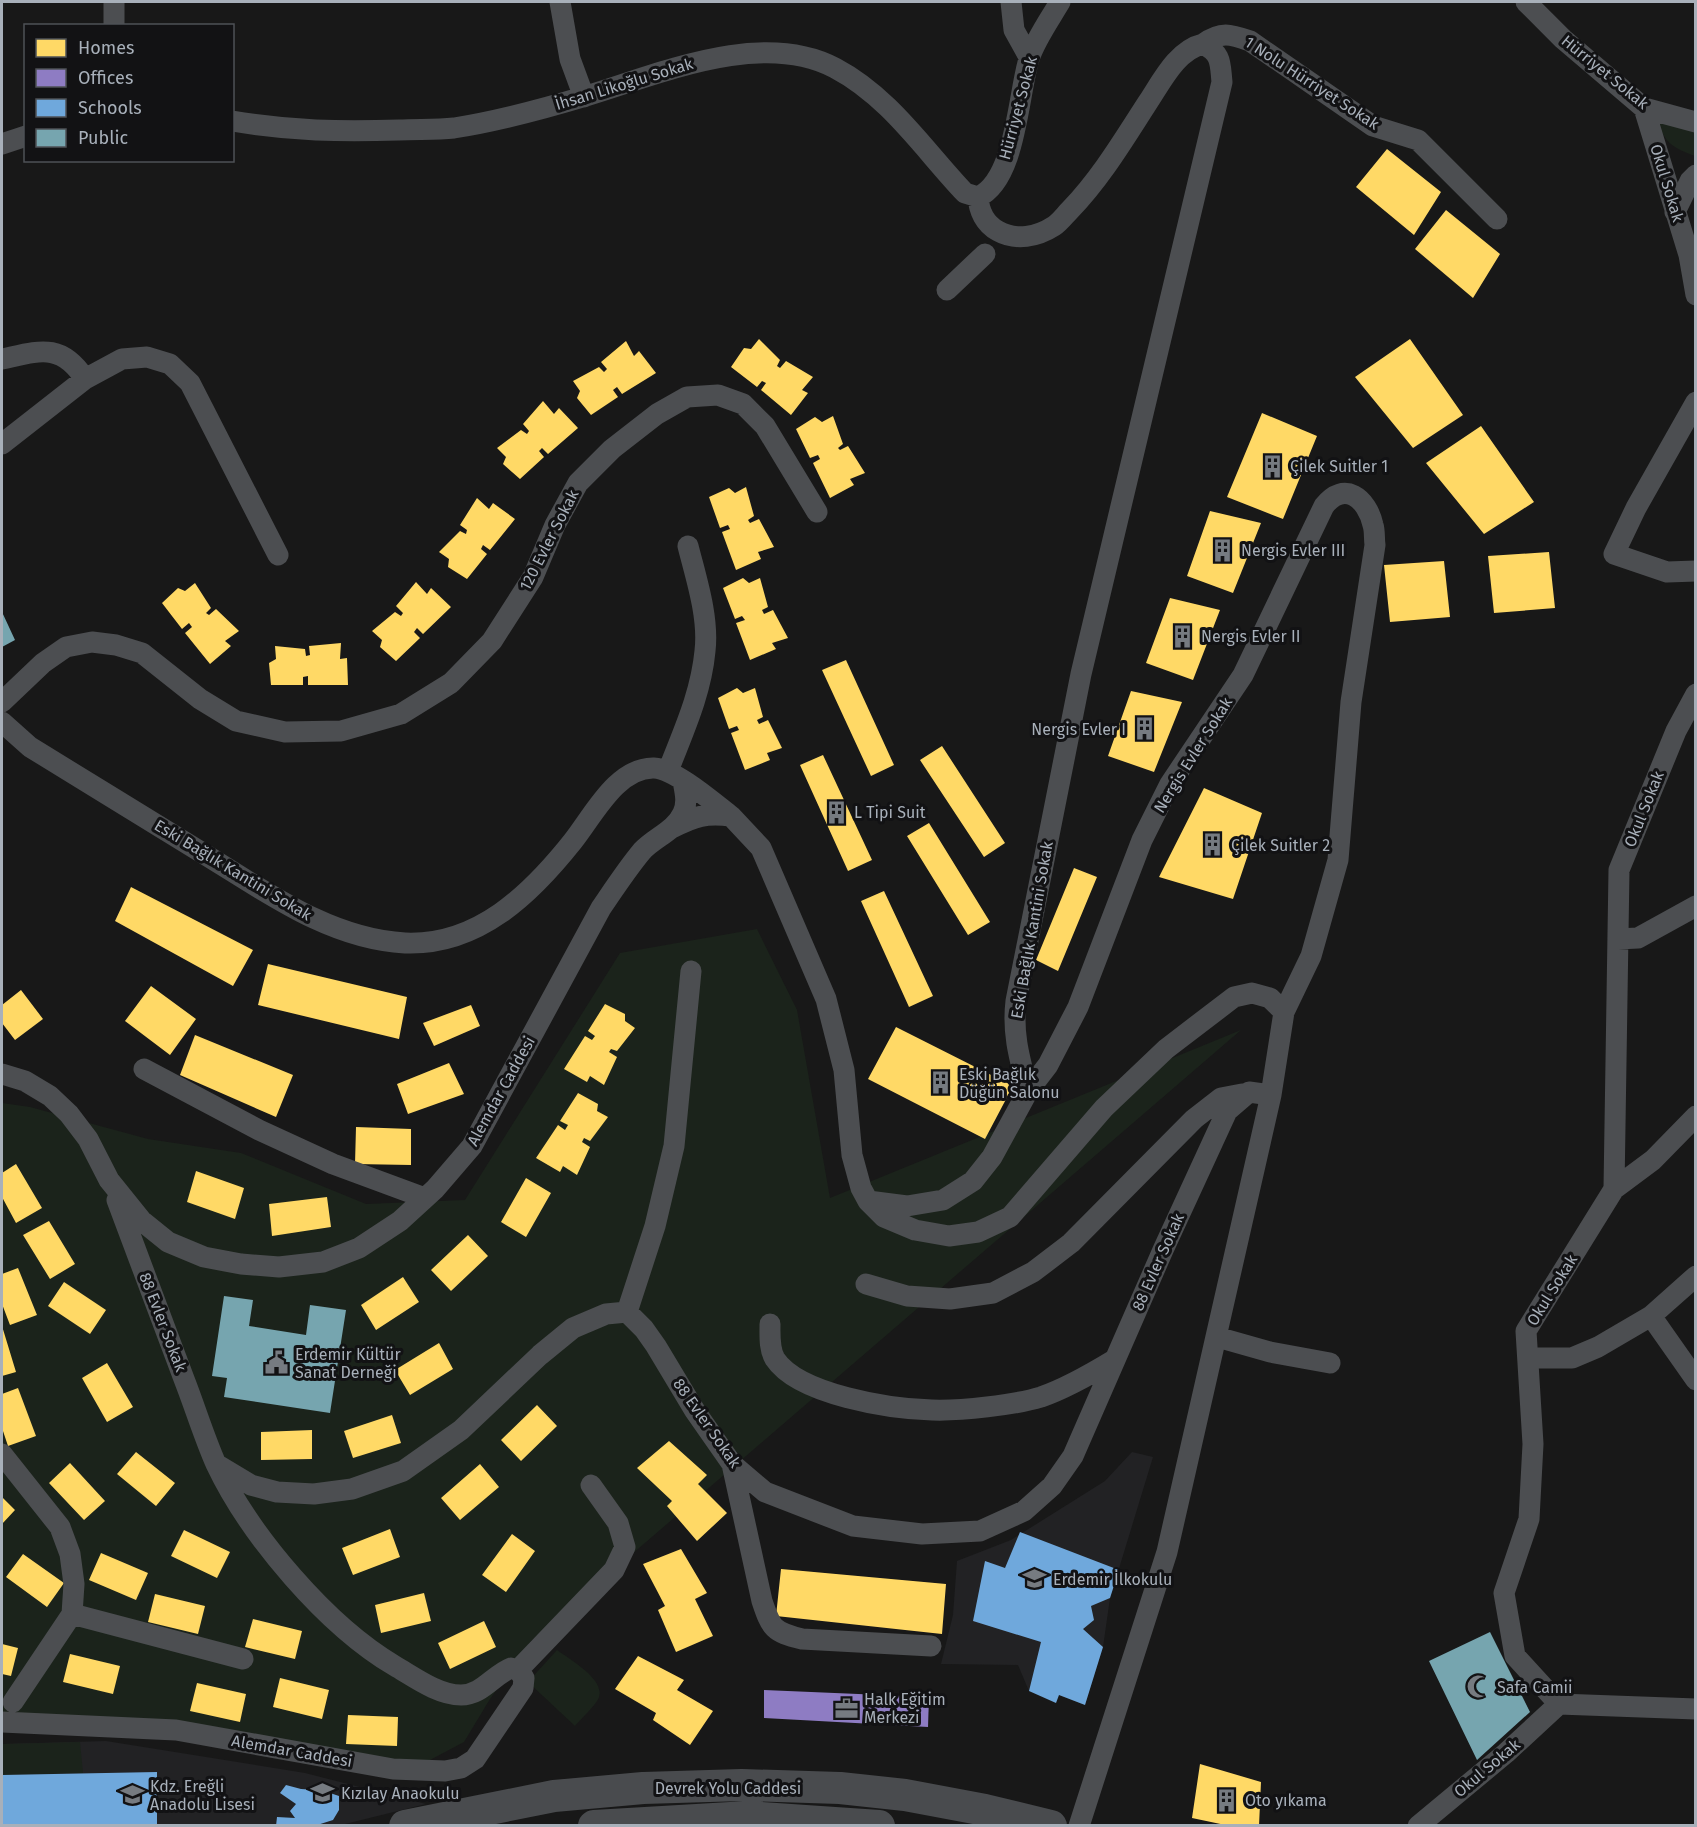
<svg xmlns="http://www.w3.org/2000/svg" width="1697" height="1827" font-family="'Fira Sans',sans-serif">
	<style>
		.built { fill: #222224 }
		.green { fill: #1b231b }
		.homes { fill: #ffd966 }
		.offices { fill: #8e7cc3 }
		.schools { fill: #6fa8dc }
		.public { fill: #76a5af }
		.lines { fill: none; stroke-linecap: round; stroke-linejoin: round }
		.minor { stroke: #4c4e51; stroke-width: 21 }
		.highway { stroke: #494b4e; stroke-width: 32 }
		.labels { text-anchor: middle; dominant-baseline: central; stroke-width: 6; stroke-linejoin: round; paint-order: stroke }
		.street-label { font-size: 16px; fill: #a8b0ba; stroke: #121214 }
		.poi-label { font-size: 16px; fill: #a8b0ba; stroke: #121214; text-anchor: start }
	</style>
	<rect width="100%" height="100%" fill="#181818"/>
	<path class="built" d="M1132,1452L1153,1457L1110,1598L1103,1647L1085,1705L1059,1695L1029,1691L1018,1665L941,1664L953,1615L957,1561L1011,1540L1105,1481Z
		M106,1741L305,1773L426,1804L341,1825H2V1744Z"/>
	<path class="green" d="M1657,122L1695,129V156C1672,147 1667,145 1657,122Z
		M757,929L797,1010L830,1198L1241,1030L531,1641L490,1699L464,1742L413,1769L176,1730L2,1722V1103L30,1107L148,1139L241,1153L366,1204L465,1200L620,953Z
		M557,1650C569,1659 605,1679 599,1697C597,1704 581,1719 575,1726L528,1682Z
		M80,1742L83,1773L2,1775V1744Z"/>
	<path class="homes" d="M1387,149L1441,192L1414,235L1356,187Z
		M1446,210L1500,254L1473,298L1415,249Z
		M759,339L780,360L777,366L780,368L786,361L813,377L802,390L808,393L791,415L761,390L766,383L762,381L757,387L731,367L744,348L751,349Z
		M1410,339L1463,415L1413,448L1355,377Z
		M626,341L634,356L639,351L656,373L622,394L617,387L613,390L618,397L591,415L577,398L580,391L573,381L599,367L604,372L607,369L601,362Z
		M543,401L554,414L559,408L578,428L548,454L542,448L539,451L544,457L520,479L503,464L506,457L497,448L521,430L527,434L529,431L523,424Z
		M1262,413L1317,436L1283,519L1227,497Z
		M833,416L843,444L838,448L840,450L848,446L865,473L850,479L854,485L830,498L813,463L820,459L818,455L810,458L796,429L815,417L822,422Z
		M1481,426L1534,502L1484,534L1426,463Z
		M746,487L754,516L748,520L750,523L759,519L774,547L758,552L761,559L736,570L722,532L730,529L728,525L720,528L709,497L729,488L735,493Z
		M477,498L489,509L493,503L515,519L490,550L483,545L481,549L487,554L467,579L448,567L449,559L439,552L460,531L466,534L467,530L460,525Z
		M1210,511L1261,523L1233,593L1187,576Z
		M1549,552L1555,608L1494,613L1488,556Z
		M1444,561L1450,617L1390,622L1384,565Z
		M743,578L749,583L760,578L768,607L762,610L764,614L773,610L788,638L772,643L776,649L750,660L736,623L745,620L742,616L735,619L723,588Z
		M416,582L427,594L431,588L451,607L423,634L417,628L414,632L420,638L396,661L380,647L382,640L372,631L395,612L401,616L403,613L396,606Z
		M195,583L211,608L206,613L209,615L216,609L239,631L225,641L231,646L210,664L185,633L192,627L189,623L182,629L162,603L178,588L185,591Z
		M1170,598L1220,610L1193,680L1146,663Z
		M341,643L340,659L347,658L348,685H308V676L303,677V685H271L269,663L276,659L275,646L305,649L306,656L310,655L309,646Z
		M846,660L894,765L871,776L822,670Z
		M737,688L743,693L755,688L763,717L757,720L759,724L768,720L782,748L767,753L770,760L745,770L731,733L739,730L737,726L729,729L718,698Z
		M1131,691L1182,702L1154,772L1108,756Z
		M942,746L1005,843L984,857L920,760Z
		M823,755L872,860L848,871L800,765Z
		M1204,788L1262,813L1233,899L1159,877Z
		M929,823L990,922L968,935L907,836Z
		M1074,868L1097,877L1058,971L1036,960Z
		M131,887L253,950L233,986L115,921Z
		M884,891L933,996L909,1007L861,901Z
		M268,964L407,997L399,1039L258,1005Z
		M151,986L196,1019L170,1055L125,1021Z
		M21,990L43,1019L15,1040L2,1023V1005Z
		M605,1004L625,1014V1021L635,1028L617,1051L611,1049L609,1052L617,1057L604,1085L590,1076L587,1082L564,1069L585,1036L592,1040L595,1036L588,1031Z
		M471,1005L480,1026L434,1046L423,1023Z
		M896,1027L1013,1086L985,1139L868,1079Z
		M195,1035L293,1075L276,1117L180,1075Z
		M449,1063L464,1094L408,1114L397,1084Z
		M578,1093L598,1104L597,1111L608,1117L590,1141L584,1138L582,1142L590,1147L577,1175L563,1166L560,1172L536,1158L558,1125L565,1130L568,1125L560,1121Z
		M356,1127L411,1129V1165L355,1164Z
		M16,1164L42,1208L16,1223L2,1197V1173Z
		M196,1171L244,1188L235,1219L187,1202Z
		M526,1178L551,1193L526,1237L501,1222Z
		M327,1197L331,1227L272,1236L269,1204Z
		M49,1221L75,1264L50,1279L23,1235Z
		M468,1235L488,1256L451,1291L431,1270Z
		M18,1268L37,1315L10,1325L2,1304V1274Z
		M403,1277L419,1302L376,1330L361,1305Z
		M64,1282L106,1310L90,1334L48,1306Z
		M2,1326L16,1372L2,1376Z
		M439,1343L453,1369L410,1395L395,1370Z
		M107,1363L133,1407L107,1422L82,1378Z
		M18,1388L36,1436L8,1446L2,1428V1394Z
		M537,1405L557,1426L521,1461L501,1440Z
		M392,1415L401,1443L353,1458L344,1431Z
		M312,1430V1459L261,1460V1432Z
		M669,1441L707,1475L698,1484L727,1513L697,1541L667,1506L672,1501L637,1468Z
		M136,1452L175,1483L156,1506L117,1474Z
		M70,1463L105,1501L84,1520L49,1483Z
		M480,1464L499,1487L460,1520L441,1498Z
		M2,1497L15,1510L2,1524Z
		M390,1529L400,1557L353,1575L342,1548Z
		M184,1530L230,1552L217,1578L171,1556Z
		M512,1534L535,1551L506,1592L482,1575Z
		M681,1549L707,1593L695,1599L713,1636L676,1652L658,1610L665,1606L643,1564Z
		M101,1553L148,1573L136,1600L89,1580Z
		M23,1554L64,1583L47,1607L6,1577Z
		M781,1569L946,1584L942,1634L776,1616Z
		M424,1593L431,1621L381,1633L375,1605Z
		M155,1594L205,1606L198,1634L148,1622Z
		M253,1619L302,1631L295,1659L245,1647Z
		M484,1621L496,1647L450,1669L438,1643Z
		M2,1644L18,1648L11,1676L2,1674Z
		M70,1654L120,1666L113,1694L63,1682Z
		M638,1656L684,1680L677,1690L713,1711L690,1745L653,1720L656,1713L615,1689Z
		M280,1678L329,1690L322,1719L273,1707Z
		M197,1683L246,1694L240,1722L190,1711Z
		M348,1715L398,1717L397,1746L346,1744Z
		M1200,1764L1261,1782L1259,1826H1230L1192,1818Z"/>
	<path class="offices" d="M764,1690L929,1697L928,1727L764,1718Z"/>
	<path class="schools" d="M1020,1532L1119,1570L1110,1598L1091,1606L1094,1620L1083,1629L1103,1647L1085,1705L1059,1695L1056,1703L1029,1691L1041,1642L973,1621L985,1561L1005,1568Z
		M157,1772V1826H2V1775Z
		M286,1785L301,1789L316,1790L318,1785L332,1789L330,1793L339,1796V1810L333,1820L314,1826H276L277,1817L295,1818L290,1811L296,1804L280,1793Z"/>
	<path class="public" d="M2,612L15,640L2,647Z
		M224,1296L253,1300L249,1326L306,1335L310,1305L346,1310L330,1413L224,1397L227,1378L212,1376Z
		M1490,1632L1530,1712L1477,1760L1429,1661Z"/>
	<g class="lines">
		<path class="minor" d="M114,2V26
			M560,2L570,59L584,97
			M1011,2L1014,30L1029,57
			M1526,2L1563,39L1644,108L1696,122
			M1203,44C1221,31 1230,34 1250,41L1373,126L1418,140L1497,219
			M1644,108L1689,255L1696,295
			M232,121C291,131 341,132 399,130C417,129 436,130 454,128C498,121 543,109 586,96C659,74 762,29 835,68C890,97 924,150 965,193L978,197C1016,180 1018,95 1029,59C1035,40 1050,19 1060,2
			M2,144L26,136
			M978,197C979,211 985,224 998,231C1016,241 1037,237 1054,226C1060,222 1065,215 1070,210C1101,178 1124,139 1148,102C1162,81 1177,50 1203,44C1222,54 1220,63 1222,82L1081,674L1016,1001C1012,1034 1020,1060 1028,1091
			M1675,212L1690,181L1696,175
			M947,290L985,254
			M2,359C39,351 61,342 85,379
			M1696,402L1636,508L1614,554L1667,572L1696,571
			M2,444L85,379L122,359L147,357L170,364L190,383L278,555
			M2,702L43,663L66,647L92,642L116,645L142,653L200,699L236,721L285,732L341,731L401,714L451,683L492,641L533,577L555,525L578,483L612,449L657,414L687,397L718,395L743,404L765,426L817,512
			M2,722L30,747C85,781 141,815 196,849C261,888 327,939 405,943C478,946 531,894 573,841C593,816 617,767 654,768C675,769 714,803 731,816
			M668,771C683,732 701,694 705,651C709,617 696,578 688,546
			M672,828C695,816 706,813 731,816L761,848L826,999L844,1070L852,1155L861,1188L868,1201L884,1217L915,1230L949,1236L978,1232L1010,1217L1104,1108L1166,1049L1234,997L1252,993L1270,998L1284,1012
			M1618,939L1638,938L1696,906
			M144,1069L259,1130L333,1164L425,1198
			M2,1074L25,1081L50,1096L69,1114L88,1139L109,1180L142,1221L168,1242L204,1257L241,1264L279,1267L323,1262L359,1248L400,1221L435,1189L472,1146L601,908C614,889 627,869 642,851C655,837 675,831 683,813C688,802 685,792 683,781
			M1614,1189L1653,1160L1696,1116
			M117,1200C139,1260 162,1319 184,1379C195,1407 204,1437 216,1464C250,1536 327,1626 395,1666C414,1677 438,1695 461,1695C482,1695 493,1675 511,1668L518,1670
			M868,1201L907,1206L943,1200L973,1181L992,1157L1028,1091L1048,1065L1078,1007L1142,840L1170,784L1243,675L1324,506C1344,480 1367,498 1373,525C1375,531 1374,538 1375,545L1351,702L1338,860L1311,956L1284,1012L1271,1095L1167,1552L1079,1826
			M866,1284L907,1296L950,1299L993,1293L1033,1272L1071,1243L1194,1119L1221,1098L1242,1094
			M627,1312L655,1226L674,1146L691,971
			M1651,1316L1696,1380
			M770,1324C770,1336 769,1349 775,1359C799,1395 891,1409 932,1410C960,1411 1015,1405 1041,1397C1067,1388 1091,1374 1114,1360
			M1217,1337L1270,1352L1330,1363
			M1528,1358H1572L1598,1347L1651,1316L1696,1276
			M2,1454L60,1527L70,1554L74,1584L72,1614L13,1702
			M216,1464L251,1485L277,1492L314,1494L352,1489L403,1471L461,1430L540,1355L573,1328L606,1314L627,1312L644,1329L656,1346L695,1411L732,1464L765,1492L853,1526L922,1534L980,1531L1024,1511L1052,1486L1073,1456L1163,1250L1227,1111L1249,1092L1271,1095
			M732,1464L762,1601C771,1628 773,1632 802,1639L931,1646
			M72,1614L243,1659
			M518,1670L614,1570L625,1547L618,1523L591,1485
			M1559,1704L1696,1709
			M2,1722L176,1730L393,1769L445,1771L461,1768L475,1759L523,1688L524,1678L518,1670
			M1418,1826L1506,1753L1559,1704L1515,1656L1504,1593L1529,1519L1533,1444L1526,1331L1614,1189L1619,870L1676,731L1696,694"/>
		<path class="highway" d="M405,1826L554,1796L643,1788L742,1785L840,1788L905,1795L985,1810L1051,1826
			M594,1826L748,1817L879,1826"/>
	</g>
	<defs>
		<symbol id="building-bare" viewBox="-9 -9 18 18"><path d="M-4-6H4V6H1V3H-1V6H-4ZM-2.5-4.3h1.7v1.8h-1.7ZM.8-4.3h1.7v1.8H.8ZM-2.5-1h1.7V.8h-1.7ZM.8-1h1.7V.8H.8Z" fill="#767b81" stroke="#121214" stroke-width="2.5" paint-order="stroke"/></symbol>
		<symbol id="civic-bare" viewBox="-9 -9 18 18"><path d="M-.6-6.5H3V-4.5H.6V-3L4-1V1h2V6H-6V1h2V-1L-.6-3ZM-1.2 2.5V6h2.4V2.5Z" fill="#767b81" stroke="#121214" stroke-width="2.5" paint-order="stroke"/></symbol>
		<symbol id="school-bare" viewBox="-9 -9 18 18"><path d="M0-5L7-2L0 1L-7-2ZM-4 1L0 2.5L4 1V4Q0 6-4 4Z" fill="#767b81" stroke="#121214" stroke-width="2.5" paint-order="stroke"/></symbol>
		<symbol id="mosque-bare" viewBox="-9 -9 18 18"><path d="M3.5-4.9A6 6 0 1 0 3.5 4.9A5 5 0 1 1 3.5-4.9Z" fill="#767b81" stroke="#121214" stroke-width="2.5" paint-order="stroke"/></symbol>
		<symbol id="office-bare" viewBox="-9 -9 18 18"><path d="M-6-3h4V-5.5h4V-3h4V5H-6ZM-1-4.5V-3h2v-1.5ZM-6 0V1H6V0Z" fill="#767b81" stroke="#121214" stroke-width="2.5" paint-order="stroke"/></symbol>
	</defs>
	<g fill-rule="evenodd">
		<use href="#building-bare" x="1256" y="450" width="33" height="33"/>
		<use href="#building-bare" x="1206" y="534" width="33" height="33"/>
		<use href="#building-bare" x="1166" y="620" width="33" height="33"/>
		<use href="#building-bare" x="1128" y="712" width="33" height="33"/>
		<use href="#building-bare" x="820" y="796" width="33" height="33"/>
		<use href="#building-bare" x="1196" y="828" width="33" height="33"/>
		<use href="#building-bare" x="924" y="1066" width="33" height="33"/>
		<use href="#civic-bare" x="260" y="1346" width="33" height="33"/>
		<use href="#school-bare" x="1018" y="1562" width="33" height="33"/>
		<use href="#mosque-bare" x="1462" y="1670" width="33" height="33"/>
		<use href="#office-bare" x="830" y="1692" width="33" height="33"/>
		<use href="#school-bare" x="306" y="1776" width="33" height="33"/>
		<use href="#school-bare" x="116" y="1778" width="33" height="33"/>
		<use href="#building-bare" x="1210" y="1784" width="33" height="33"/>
	</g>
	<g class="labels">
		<g class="street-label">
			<text transform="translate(1605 72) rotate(39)">Hürriyet Sokak</text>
			<text transform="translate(1312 83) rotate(33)">1 Nolu Hürriyet Sokak</text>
			<text transform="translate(624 84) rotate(-17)">İhsan Likoğlu Sokak</text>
			<text transform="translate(1018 108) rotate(-75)">Hürriyet Sokak</text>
			<text transform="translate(1667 183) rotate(73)">Okul Sokak</text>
			<text transform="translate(549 540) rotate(-63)">120 Evler Sokak</text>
			<text transform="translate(1193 755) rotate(-58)">Nergis Evler Sokak</text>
			<text transform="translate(1644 809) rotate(-68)">Okul Sokak</text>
			<text transform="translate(233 870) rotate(31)">Eski Bağlık Kantini Sokak</text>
			<text transform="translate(1032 930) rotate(-80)">Eski Bağlık Kantini Sokak</text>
			<text transform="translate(501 1091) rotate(-61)">Alemdar Caddesi</text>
			<text transform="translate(1158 1262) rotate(-66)">88 Evler Sokak</text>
			<text transform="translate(1552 1290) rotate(-58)">Okul Sokak</text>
			<text transform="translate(163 1322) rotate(69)">88 Evler Sokak</text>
			<text transform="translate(707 1423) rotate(55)">88 Evler Sokak</text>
			<text transform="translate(292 1751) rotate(10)">Alemdar Caddesi</text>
			<text transform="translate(1487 1768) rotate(-40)">Okul Sokak</text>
			<text x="728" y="1788">Devrek Yolu Caddesi</text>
		</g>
		<g class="poi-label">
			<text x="1290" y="466">Çilek Suitler 1</text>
			<text x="1241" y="550">Nergis Evler III</text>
			<text x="1201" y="636">Nergis Evler II</text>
			<text x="1126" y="729" text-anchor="end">Nergis Evler I</text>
			<text x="854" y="812">L Tipi Suit</text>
			<text x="1231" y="845">Çilek Suitler 2</text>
			<text x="959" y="1074">Eski Bağlık<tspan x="959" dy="18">Düğün Salonu</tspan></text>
			<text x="295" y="1354">Erdemir Kültür<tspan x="295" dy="18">Sanat Derneği</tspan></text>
			<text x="1053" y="1579">Erdemir İlkokulu</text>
			<text x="1497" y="1687">Safa Camii</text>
			<text x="864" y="1699">Halk Eğitim<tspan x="864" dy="18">Merkezi</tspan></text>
			<text x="150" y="1786">Kdz. Ereğli<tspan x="150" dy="18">Anadolu Lisesi</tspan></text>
			<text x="341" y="1793">Kızılay Anaokulu</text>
			<text x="1245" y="1800">Oto yıkama</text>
		</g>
	</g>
	<rect width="1697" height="1827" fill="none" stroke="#a8b0ba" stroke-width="6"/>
	<rect x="24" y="24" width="210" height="138" fill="#121214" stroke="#4e5156" stroke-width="1.5"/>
	<rect x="36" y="39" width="30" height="18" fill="#ffd966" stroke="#4e5156" stroke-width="1.5"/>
	<text x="78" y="54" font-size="18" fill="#a8b0ba">Homes</text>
	<rect x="36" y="69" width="30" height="18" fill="#8e7cc3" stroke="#4e5156" stroke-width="1.5"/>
	<text x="78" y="84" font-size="18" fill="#a8b0ba">Offices</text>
	<rect x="36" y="99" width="30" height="18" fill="#6fa8dc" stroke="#4e5156" stroke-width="1.5"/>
	<text x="78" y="114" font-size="18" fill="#a8b0ba">Schools</text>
	<rect x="36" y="129" width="30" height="18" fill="#76a5af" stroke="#4e5156" stroke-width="1.5"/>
	<text x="78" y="144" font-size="18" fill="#a8b0ba">Public</text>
</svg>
